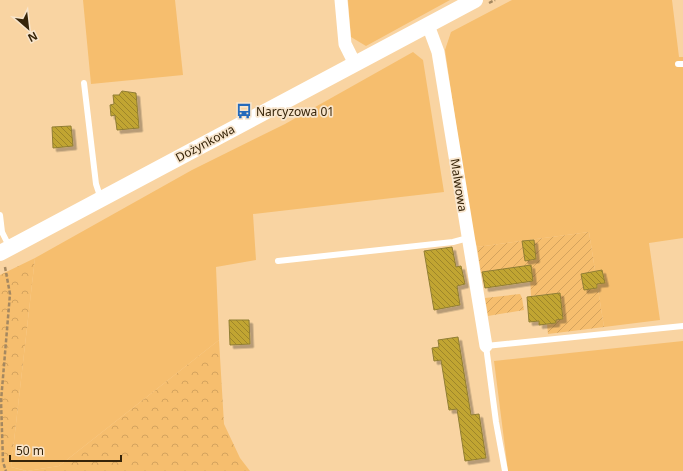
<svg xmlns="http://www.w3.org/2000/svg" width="683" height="471" font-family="'Noto Sans',sans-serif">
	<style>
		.green { fill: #f6be6e }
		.forest { fill: url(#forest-crowns) }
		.garden { fill: url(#garden-furrows) }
		.building { fill: url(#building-back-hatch); stroke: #917e34; filter: url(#shadow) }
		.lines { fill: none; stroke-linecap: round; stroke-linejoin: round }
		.path { stroke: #a58860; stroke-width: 2.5; stroke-dasharray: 4 2; stroke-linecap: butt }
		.service { stroke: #fff; stroke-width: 6 }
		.minor { stroke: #fff; stroke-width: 13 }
		.tertiary { stroke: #fff; stroke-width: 16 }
		.labels { text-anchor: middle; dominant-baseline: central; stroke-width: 3.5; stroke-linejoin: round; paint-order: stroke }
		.poi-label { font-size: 12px; fill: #362409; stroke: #f8e5cc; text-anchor: start }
		.street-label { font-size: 12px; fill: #362409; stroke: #f8e5cc }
	</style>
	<defs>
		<pattern id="forest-crowns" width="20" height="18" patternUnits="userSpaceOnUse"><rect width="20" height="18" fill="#f6be6e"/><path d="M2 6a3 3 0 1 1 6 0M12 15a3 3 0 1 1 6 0" fill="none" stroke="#d4a35e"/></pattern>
		<pattern id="garden-furrows" width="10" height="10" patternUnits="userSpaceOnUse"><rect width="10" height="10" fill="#f6be6e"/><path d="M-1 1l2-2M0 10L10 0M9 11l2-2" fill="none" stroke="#d4a35e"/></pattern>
		<pattern id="building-back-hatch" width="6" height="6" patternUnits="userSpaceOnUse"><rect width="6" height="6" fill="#c1a532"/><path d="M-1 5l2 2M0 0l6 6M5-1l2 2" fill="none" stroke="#9e8629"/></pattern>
		<filter id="shadow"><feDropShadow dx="3.5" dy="3.5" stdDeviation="0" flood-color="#0004"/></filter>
	</defs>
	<rect width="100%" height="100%" fill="#f9d4a2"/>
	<path class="green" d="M83,0H175L183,75L91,84Z
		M348,0H450L366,46L351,37Z
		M512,0H672L679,57H683V238L649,243L660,320L604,327L589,232L477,247L471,226L445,50L451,32Z
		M413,52L423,60L444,192L253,214L256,260L216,267L219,340L59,466L27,471L11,467L35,258L192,170L285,124Z
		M683,341V471H508L494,361Z"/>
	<path class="forest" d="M35,258L11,467L26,471H0V275Z
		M219,340L224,424L240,458L250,471H27L59,466Z"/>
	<path class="garden" d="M589,232L604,327L548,334L547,324L556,323V320L563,318L560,293L531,296L530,277L515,268L481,273L477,247Z
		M520,294L522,298L524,310L488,316L485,298Z"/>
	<path class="building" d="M122,91L136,93L139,128L117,130L115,115L111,116L110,105L114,104L113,95H119Z
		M71,126L73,146L53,148L52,127Z
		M534,240L536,259L525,261L522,241Z
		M452,247L456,267L461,266L465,284L457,286L460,305L434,310L424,251Z
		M531,265L533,281L485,288L482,272Z
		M602,270L605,283L597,284V288L584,290L581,274Z
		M560,293L563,319L556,320V323L547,324L539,325V321L529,322L527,297Z
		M229,320H249L250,344L230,345Z
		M458,337L471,415L479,414L486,458L465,461L457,409L449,410L441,360L434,361L432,348L439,347L438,340Z"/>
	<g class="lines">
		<path class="path" d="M489,3L495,0
			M5,267L10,294L1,401L3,462L6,471"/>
		<path class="service" d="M678,64H683
			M84,83L96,184L101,199
			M0,215L2,232L9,246
			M278,261L453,242L468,238
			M505,471L496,422L486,346L683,326"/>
		<path class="minor" d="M341,0L345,44L355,64
			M428,25L438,52L486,346"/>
		<path class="tertiary" d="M0,253L475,0"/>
	</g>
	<defs>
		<symbol id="bus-bare" viewBox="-9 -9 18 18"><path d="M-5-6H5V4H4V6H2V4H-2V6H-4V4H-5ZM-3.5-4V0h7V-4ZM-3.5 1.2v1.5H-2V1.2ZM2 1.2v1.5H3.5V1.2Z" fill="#256abb" stroke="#f8e5cc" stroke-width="2.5" paint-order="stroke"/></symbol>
	</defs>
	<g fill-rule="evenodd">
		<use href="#bus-bare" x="233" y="100" width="22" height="22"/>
	</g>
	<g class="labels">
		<g class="poi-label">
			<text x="256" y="111">Narcyzowa 01</text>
		</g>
		<g class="street-label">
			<text transform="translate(205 143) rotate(-28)">Dożynkowa</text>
			<text transform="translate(459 185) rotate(81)">Malwowa</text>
		</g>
	</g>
	<g transform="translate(28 28) rotate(152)" stroke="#f8e5cc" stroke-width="3" paint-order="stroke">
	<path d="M0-3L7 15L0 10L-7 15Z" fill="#362409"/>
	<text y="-6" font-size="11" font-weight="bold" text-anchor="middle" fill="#362409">N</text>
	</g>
	<path d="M10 455v6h111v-6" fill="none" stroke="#362409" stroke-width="2"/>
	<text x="16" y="455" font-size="12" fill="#362409" stroke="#f8e5cc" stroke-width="3" paint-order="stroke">50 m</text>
</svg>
